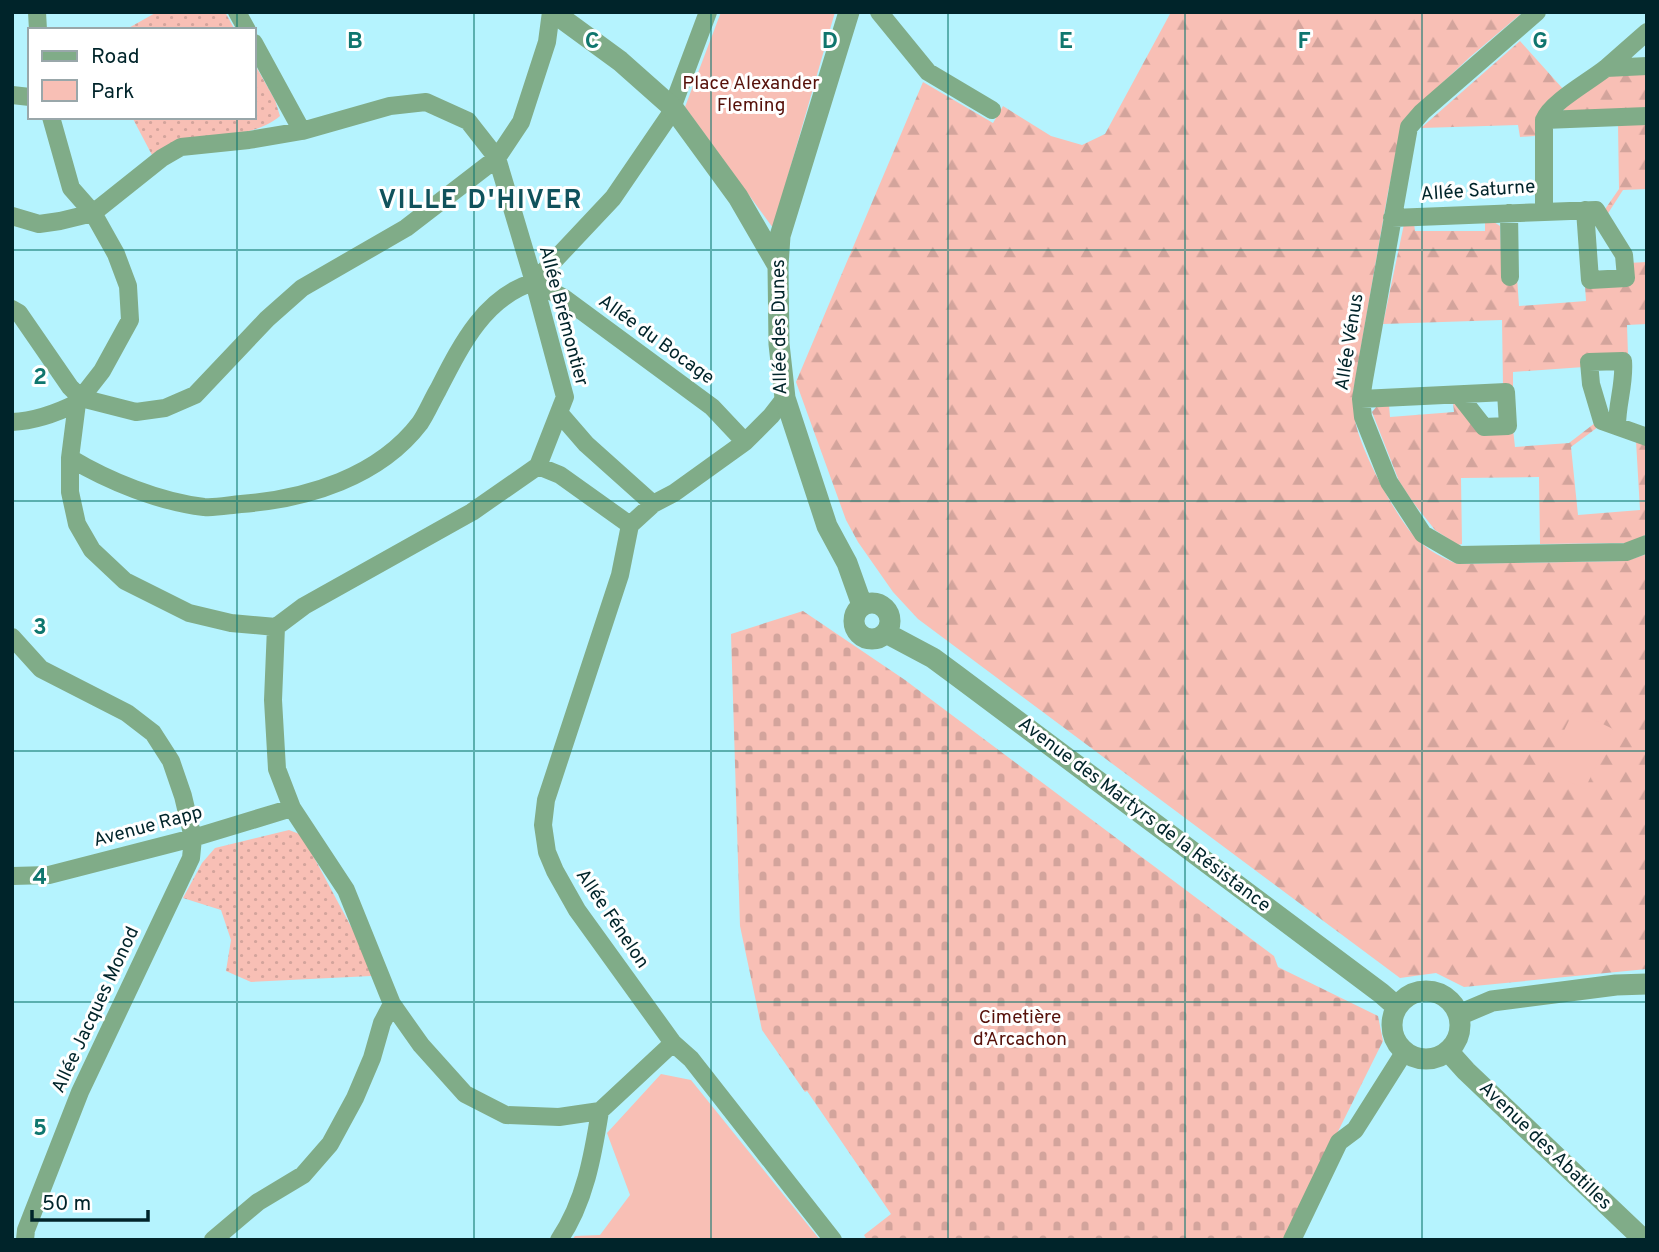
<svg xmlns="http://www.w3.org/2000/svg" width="1659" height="1252" font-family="Overpass,sans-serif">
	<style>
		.grass { fill: url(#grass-dots) }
		.forest { fill: url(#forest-firs) }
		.cemetery { fill: url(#cemetery-stones) }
		.park { fill: #f8bfb5 }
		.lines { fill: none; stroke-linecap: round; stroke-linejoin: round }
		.minor { stroke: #80ac88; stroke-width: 18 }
		.tertiary { stroke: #80ac88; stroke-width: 21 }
		.grid { fill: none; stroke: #0f766e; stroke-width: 2; stroke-opacity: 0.55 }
		.labels { text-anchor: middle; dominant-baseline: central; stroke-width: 6; stroke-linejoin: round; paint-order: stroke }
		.park-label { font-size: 19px; fill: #56110a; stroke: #fff }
		.street-label { font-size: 19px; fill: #00242a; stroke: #fff }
		.district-label { font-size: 26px; font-weight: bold; letter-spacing: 2px; fill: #10525c; stroke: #fff }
		.grid-label { font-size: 23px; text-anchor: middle; font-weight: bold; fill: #0f766e; stroke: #fff; stroke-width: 6; stroke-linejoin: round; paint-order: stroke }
	</style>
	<defs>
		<pattern id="grass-dots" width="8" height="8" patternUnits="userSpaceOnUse" patternTransform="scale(1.75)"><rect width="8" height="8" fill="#f8bfb5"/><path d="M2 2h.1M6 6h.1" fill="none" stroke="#d3a49c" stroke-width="1.8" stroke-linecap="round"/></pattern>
		<pattern id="forest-firs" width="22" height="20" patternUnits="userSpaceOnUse" patternTransform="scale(1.75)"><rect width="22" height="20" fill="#f8bfb5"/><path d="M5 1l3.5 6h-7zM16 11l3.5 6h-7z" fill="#d3a49c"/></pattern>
		<pattern id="cemetery-stones" width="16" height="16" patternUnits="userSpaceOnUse" patternTransform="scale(1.75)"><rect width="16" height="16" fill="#f8bfb5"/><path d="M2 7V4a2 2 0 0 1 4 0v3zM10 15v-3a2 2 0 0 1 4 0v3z" fill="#d3a49c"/></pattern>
	</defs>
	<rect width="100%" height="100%" fill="#b5f3fe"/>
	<path class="grass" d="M157,12H225L235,30H125Z
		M254,63L275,100L280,116C245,146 194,123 152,155L132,117H254Z
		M289,830L302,835L370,962L371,976L251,982L226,971L231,940L221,910L183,898L202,863L215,848Z"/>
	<path class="forest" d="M1171,12H1523L1470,57L1404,119L1388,192L1353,393C1354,402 1353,411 1355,420C1359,447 1397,520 1417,539C1427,550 1444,559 1458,564L1626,561L1647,554V969L1464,987L1436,973L1400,978L918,619L893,592L858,542L846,520L796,382L923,82L993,123L1003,106L1051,136L1082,145L1105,134Z
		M1520,41L1564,90C1547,104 1535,113 1535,136L1520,137L1518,125L1421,128Z
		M1647,74V109L1564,111V108L1609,76Z
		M1647,123V189L1623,190L1605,218L1601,215L1619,189L1618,124Z
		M1485,222H1494L1500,226L1502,278L1517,277L1519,306L1586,301L1585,286L1629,283L1628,263L1647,262V324L1627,325L1628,355L1584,367L1513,372V387H1503L1502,320L1383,324L1404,224L1414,223L1415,231H1485Z
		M1453,403H1460L1481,433L1513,429L1515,447L1569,443L1595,423L1598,427L1571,447L1578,515L1640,510L1636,441L1647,445V533L1639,540L1627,543L1540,544L1539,477L1461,478L1462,544L1458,545L1435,530L1412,501L1399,481L1372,412L1377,406L1389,405L1390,417L1454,412Z"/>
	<path class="cemetery" d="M803,611L905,680L1274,956L1278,967L1378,1016L1383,1041L1284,1240H867L864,1235L891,1214L807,1091L805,1092L762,1030L740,926L731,634Z"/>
	<path class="park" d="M721,12H835L773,228L685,107Z
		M1574,710L1613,729L1585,789L1545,770Z
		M661,1074L691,1080L820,1240H572L575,1236L600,1235L630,1195L607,1133Z"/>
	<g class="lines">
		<path class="minor" d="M37,12L38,30
			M237,12L247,30
			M879,12L928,72L992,110
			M1537,12L1422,112L1409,127L1364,380L1361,399L1363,417L1389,482L1423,534L1459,555L1626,552L1647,544
			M254,43L302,131
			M1606,68L1647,66
			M12,95L30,97
			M51,117L71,188L93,213L116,254L128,286L130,320L102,371L77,403L70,458V492L77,524L92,550L125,581L189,613L231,623L276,627
			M1544,120C1551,102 1590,81 1606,68C1620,56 1633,44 1647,32
			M1544,212L1596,210L1624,255L1626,278L1590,280L1585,210
			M1509,213L1510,277
			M12,216L39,224L60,221L93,213L162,158L181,147L249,140L302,131L390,106L426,102L468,121L497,158L534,282L565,397L538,466
			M1392,218L1544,212V120L1647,116
			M534,282L564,298L712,407L745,442
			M12,309L19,313L70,387L81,398L136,412L165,408L195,395L267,319L302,288L406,228L497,158L521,122L547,42L551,12
			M785,398L771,416L745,442L674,493L653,504L630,525L620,575L546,800L543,825L547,852L555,871L577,910L673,1043L691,1059L833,1240
			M1361,399L1506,392L1508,426L1484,427L1459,395
			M560,414L586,444L653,504
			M12,422C35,421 57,413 77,403
			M1617,426C1617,403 1625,383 1623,361L1589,362L1591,384L1602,421L1647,437
			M70,458C108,481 160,502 204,507C216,508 229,505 241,504C307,499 379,477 420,423C427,413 432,400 438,390C460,347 484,297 534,282L613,198L669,116L708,12
			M538,466L560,475L630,525
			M276,627L273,700L277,769L292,808L346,890L392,1004L421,1045L465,1094L506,1115L559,1117L600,1111L673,1043
			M276,627L304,606L472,512L538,466
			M12,637L41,669L127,713L153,733L171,761L183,796L193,838L191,858L80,1092L26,1230L25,1240
			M12,876L49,875L193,838L292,808
			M213,1240L258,1202L303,1175L330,1144L355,1098L372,1058L382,1023L392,1004
			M559,1240C585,1202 593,1155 600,1111
			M1292,1240L1339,1142L1355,1130L1362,1119L1405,1051"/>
		<path class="tertiary" d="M553,12L620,61L673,108L738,197L778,266
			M849,12L780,236L778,266L779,344L785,398L827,526L847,563L862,605
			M854 621a18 18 0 1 1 36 0a18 18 0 1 1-36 0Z
			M886,633L933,658L956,675L1381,993L1397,1007
			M1392 1025a34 34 0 1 1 68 0a34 34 0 1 1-68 0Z
			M1459,1015L1492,1001L1616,985L1647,984
			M1448,1051L1466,1071L1644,1240"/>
	</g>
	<path class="grid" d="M237,12V30M474,12V1240M711,12V1240M948,12V1240M1185,12V1240M1422,12V1240M237,117V1240M12,250H1647M12,501H1647M12,751H1647M12,1002H1647"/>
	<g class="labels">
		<g class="park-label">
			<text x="751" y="84">Place Alexander<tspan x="751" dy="22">Fleming</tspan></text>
			<text x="1020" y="1018">Cimetière<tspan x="1020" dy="22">d’Arcachon</tspan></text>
		</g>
		<g class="street-label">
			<text transform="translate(1478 191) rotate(-4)">Allée Saturne</text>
			<text transform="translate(563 316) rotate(75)">Allée Brémontier</text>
			<text transform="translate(780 327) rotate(-91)">Allée des Dunes</text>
			<text transform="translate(656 340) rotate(36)">Allée du Bocage</text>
			<text transform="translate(1350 342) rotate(-81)">Allée Vénus</text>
			<text transform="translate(1144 815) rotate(37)">Avenue des Martyrs de la Résistance</text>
			<text transform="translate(148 827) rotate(-15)">Avenue Rapp</text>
			<text transform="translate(612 919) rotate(56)">Allée Fénelon</text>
			<text transform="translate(96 1010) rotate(-65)">Allée Jacques Monod</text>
			<text transform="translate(1545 1146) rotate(44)">Avenue des Abatilles</text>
		</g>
		<g class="district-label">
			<text x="481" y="201">VILLE D'HIVER</text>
		</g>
	</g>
	<g class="grid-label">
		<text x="355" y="48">B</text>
		<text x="592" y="48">C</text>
		<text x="830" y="48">D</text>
		<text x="1066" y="48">E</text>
		<text x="1304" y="48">F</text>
		<text x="1540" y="48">G</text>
		<text x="40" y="384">2</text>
		<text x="40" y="634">3</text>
		<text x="40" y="884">4</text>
		<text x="40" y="1135">5</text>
	</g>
	<rect width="1659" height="1252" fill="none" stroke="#00242a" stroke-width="28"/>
	<rect x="28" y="28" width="228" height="91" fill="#ffffff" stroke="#99a7aa" stroke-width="2"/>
	<rect x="42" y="51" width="35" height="10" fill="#80ac88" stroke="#99a7aa" stroke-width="2"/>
	<text x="91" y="63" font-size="21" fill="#00242a">Road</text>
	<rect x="42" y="80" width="35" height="21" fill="#f8bfb5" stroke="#99a7aa" stroke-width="2"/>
	<text x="91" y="98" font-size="21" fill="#00242a">Park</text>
	<path d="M32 1210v10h116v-10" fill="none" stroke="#00242a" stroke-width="3.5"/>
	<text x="42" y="1210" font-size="21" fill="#00242a" stroke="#ffffff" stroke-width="5" paint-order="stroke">50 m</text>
</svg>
